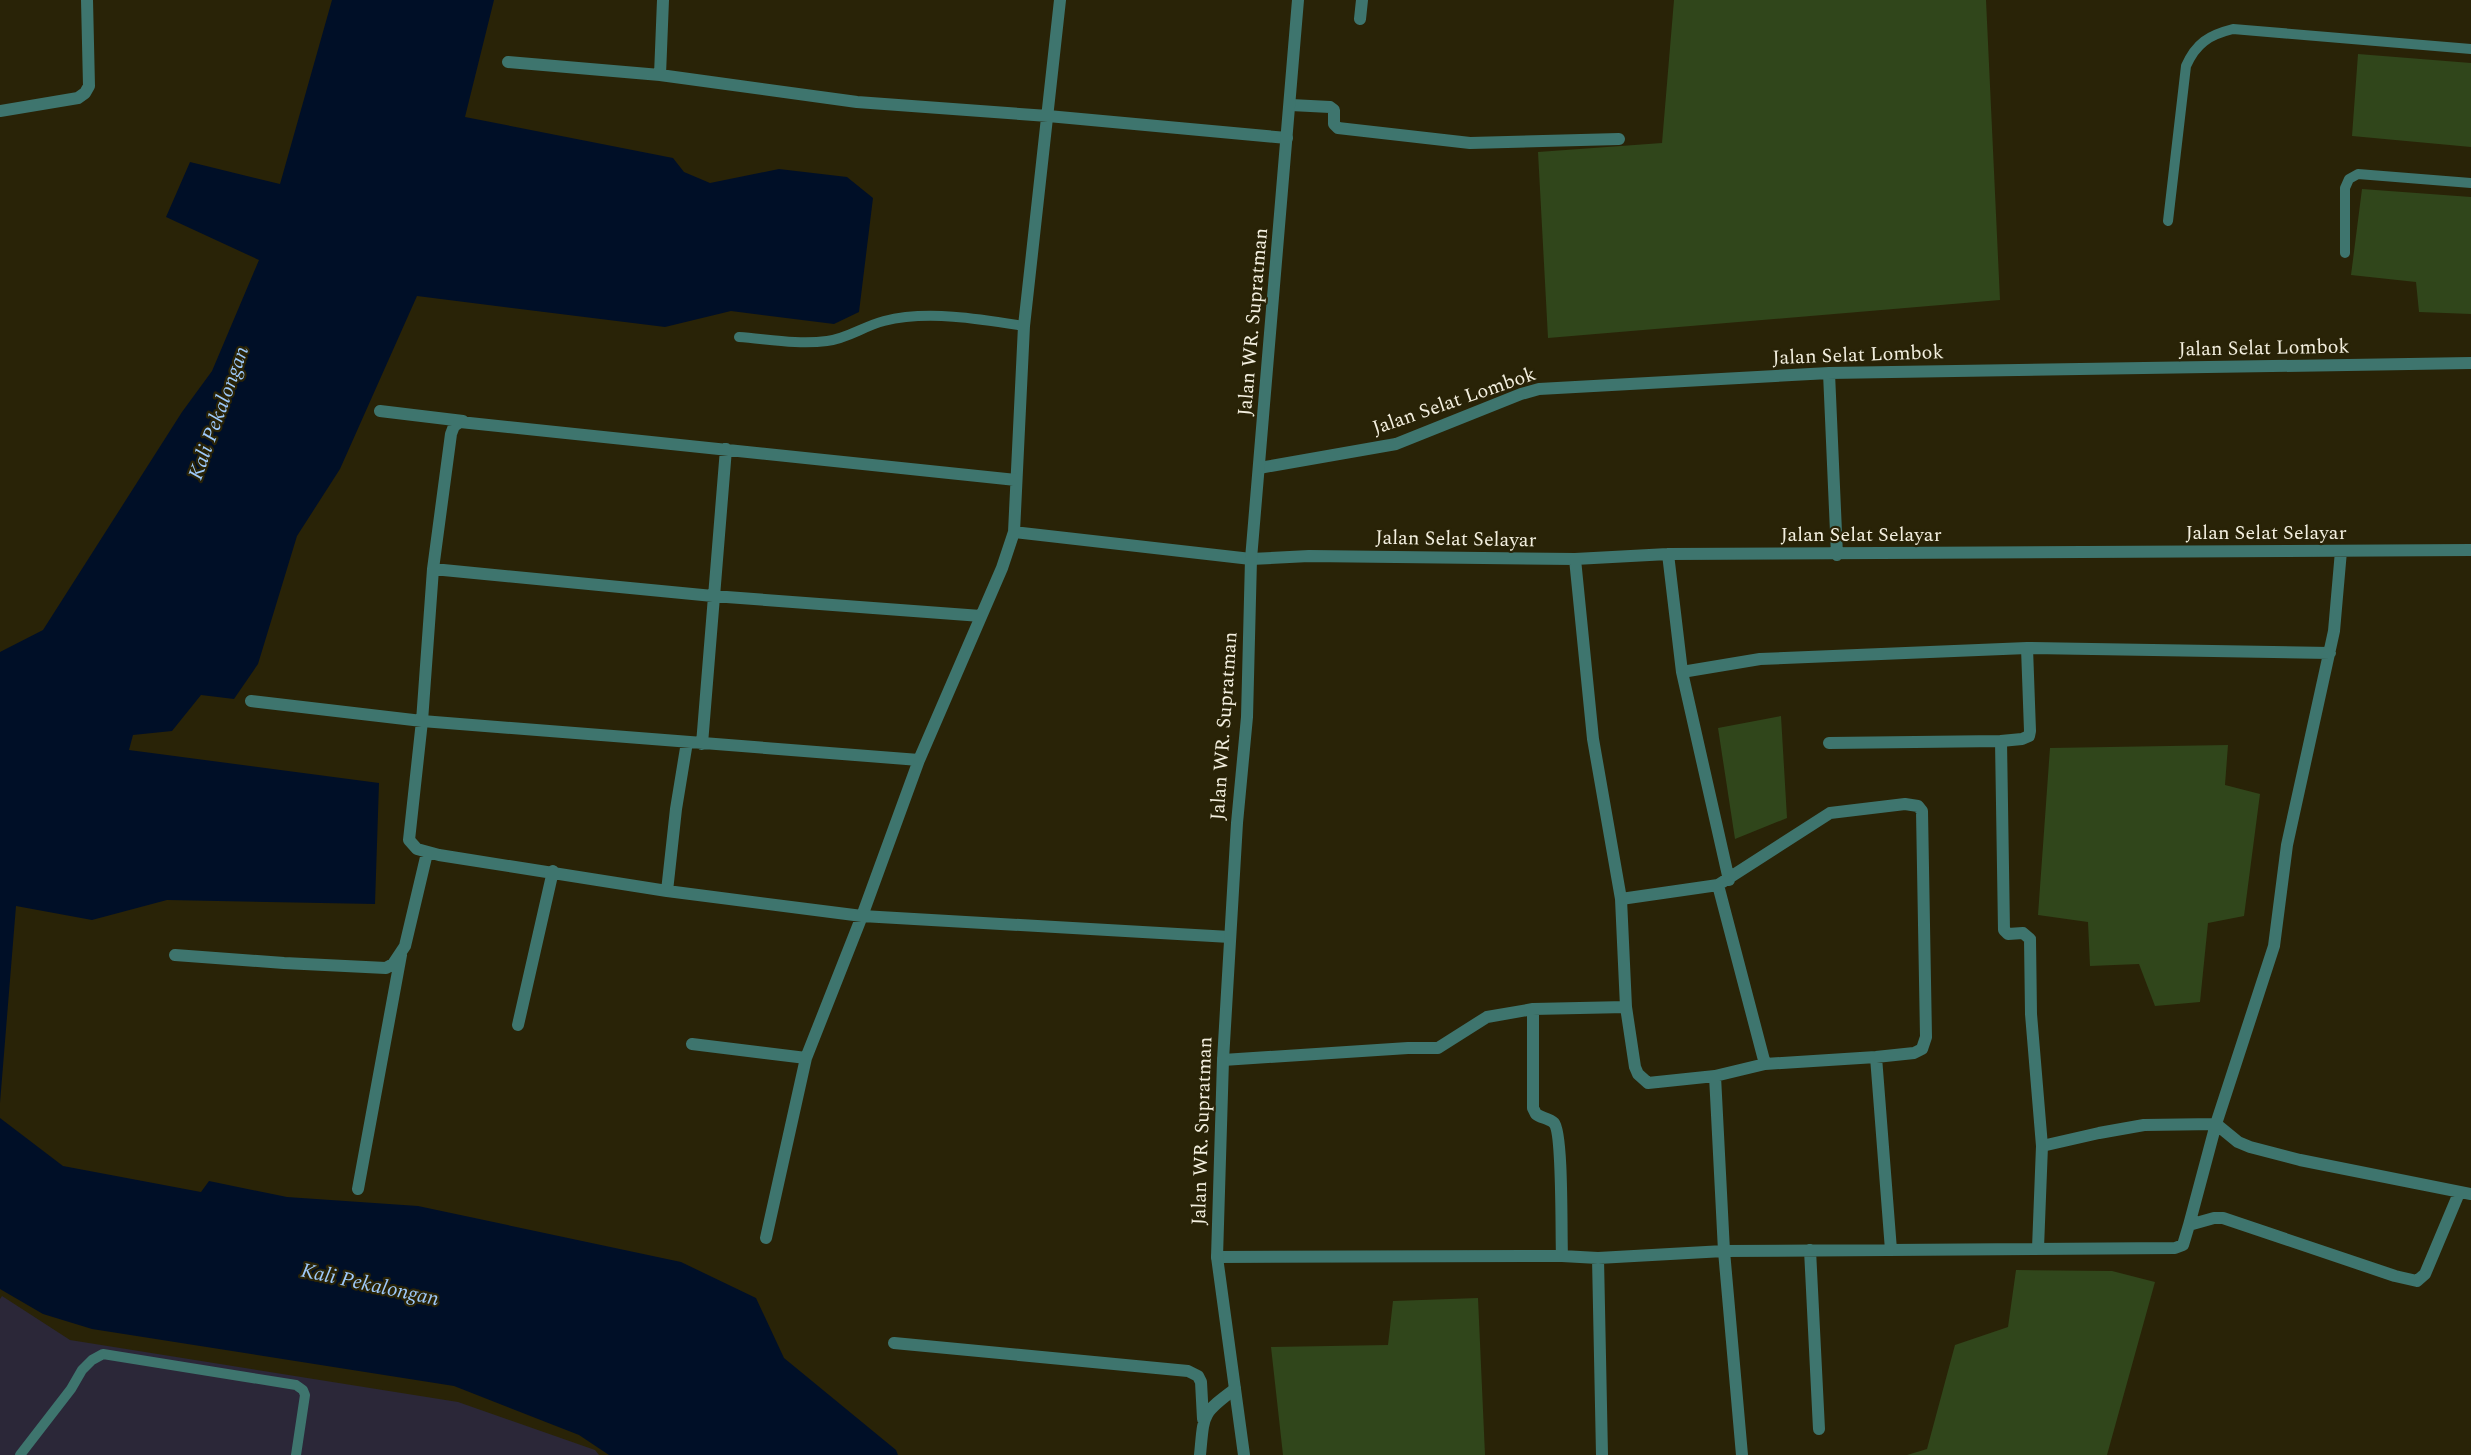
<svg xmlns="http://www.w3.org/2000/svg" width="2471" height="1455" font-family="Spectral,serif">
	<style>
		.industrial { fill: #2b2738 }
		.green { fill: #30461b }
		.water { fill: #000f27 }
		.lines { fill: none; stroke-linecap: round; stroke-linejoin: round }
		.service { stroke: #3e756e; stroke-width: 10 }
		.minor { stroke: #3e756e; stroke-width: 12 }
		.tertiary { stroke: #3e756e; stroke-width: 12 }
		.labels { text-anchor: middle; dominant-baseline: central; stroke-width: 4.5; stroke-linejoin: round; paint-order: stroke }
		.street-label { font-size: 20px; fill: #f3efdf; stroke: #292307 }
		.water-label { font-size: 21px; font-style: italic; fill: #9ec9f9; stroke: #292307 }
	</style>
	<rect width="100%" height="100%" fill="#292307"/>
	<path class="industrial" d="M2,1296L70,1340L458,1402L595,1450L599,1455H0V1299Z"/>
	<path class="green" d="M1674,0H1986L2000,300L1548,338L1538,152L1662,143Z
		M2358,54L2471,63V147L2352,136Z
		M2362,189L2471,197V314L2419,312L2416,282L2351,275Z
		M1781,716L1787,818L1735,839L1718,728Z
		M2228,745L2225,785L2260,794L2244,916L2208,923L2200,1002L2155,1006L2139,964L2090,966L2088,922L2038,915L2050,748Z
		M2016,1270L2112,1271L2155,1282L2107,1455H1907L1927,1449L1955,1345L2008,1327Z
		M1478,1298L1485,1455H1283L1271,1347L1388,1345L1393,1301Z"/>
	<path class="water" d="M332,0H494L465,117L673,158L684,172L710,183L779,169L847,177L873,198L859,312L834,324L731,311L665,327L417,296L340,469L297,536L258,664L234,699L201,695L172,731L133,735L129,750L379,783L375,904L167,900L92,920L16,906L0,1103V652L43,630L182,412L212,371L259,260L166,217L190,162L280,184Z
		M0,1118L63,1166L201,1192L209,1181L287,1197L418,1206L681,1262L756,1298L784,1358L896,1450L898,1455H609L579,1435L454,1386L92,1329L43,1314L0,1289Z"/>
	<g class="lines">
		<path class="service" d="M2168,221L2186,66C2196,43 2209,35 2233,29L2471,49
			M2345,253V188L2349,179L2358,174L2471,183
			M739,337C767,339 798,345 827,341C847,339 864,326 884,321C927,310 981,319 1024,326
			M20,1455L71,1389L82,1370L92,1360L103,1354L296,1385L303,1390L305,1395L296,1455"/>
		<path class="minor" d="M1360,19L1362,0
			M508,62L660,75L857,102L1048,116L1287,138
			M660,75L663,0
			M1291,105L1330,107L1334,110V124L1338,128L1470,143L1619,139
			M0,111L78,98L85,93L89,86L87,0
			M1829,373L1837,555
			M380,411L463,421
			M1259,468L1396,444L1521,394L1539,389L1829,373L2471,363
			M1016,480L460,422L454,426L451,434L433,569L422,721L409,840L417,849L439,855L667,891L862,916L1230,937
			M1014,532L1251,559L1309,556L1575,559L1668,554L2471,550
			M1668,554L1682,672L1729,880
			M1575,559L1593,739L1621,899L1626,1007L1635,1067L1638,1074L1648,1083L1715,1076L1765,1064L1876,1057L1914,1053L1922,1049L1926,1037L1922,811L1918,806L1905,804L1830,813L1718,885L1765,1064
			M433,569L713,596L981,616
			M2027,648L2030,731L2029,736L2022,739L2001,741L2004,930L2008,934L2023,933L2030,939L2031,1014L2042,1146L2099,1133L2144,1125L2216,1124L2238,1142L2250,1147L2300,1160L2471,1194
			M1682,672L1760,659L2027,648L2330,653
			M251,701L422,721L919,760
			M1829,743L2001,741
			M702,744L726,449
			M667,891L676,809L687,742
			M1621,899L1718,885
			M175,955L284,963L386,968L393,964L405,946L427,853
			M1533,1009V1108L1536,1114C1541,1118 1549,1118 1554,1123C1563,1133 1561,1236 1562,1256
			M518,1025L553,871
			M692,1044L806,1058
			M1876,1057L1891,1250
			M1223,1060L1408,1048H1438L1487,1017L1533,1009L1626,1007
			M1715,1076L1724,1251L1742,1455
			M358,1189L401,955
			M2189,1225L2216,1124L2274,946L2287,845L2334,631L2341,551
			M766,1238L806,1058L862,916L919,760L1002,568L1014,532L1024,326L1060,0
			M2038,1248L2042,1146
			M1810,1250L1819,1429
			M1217,1257L1562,1256L1598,1258L1724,1251L2175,1248L2183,1245L2189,1225L2214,1218H2223L2395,1276L2417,1281L2425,1274L2459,1193
			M1598,1258L1602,1455
			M894,1343L1188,1371L1198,1376L1201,1382L1203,1419
			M1200,1455C1204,1414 1201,1414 1235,1389"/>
		<path class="tertiary" d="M1244,1455L1217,1257L1223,1060L1237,823L1247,717L1251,559L1298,0"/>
	</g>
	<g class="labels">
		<g class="street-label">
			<text transform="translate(1253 322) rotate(-85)">Jalan WR. Supratman</text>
			<text transform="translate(2264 348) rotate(-1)">Jalan Selat Lombok</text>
			<text transform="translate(1858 355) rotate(-2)">Jalan Selat Lombok</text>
			<text transform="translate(1454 401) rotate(-19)">Jalan Selat Lombok</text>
			<text x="2266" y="533">Jalan Selat Selayar</text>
			<text x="1861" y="535">Jalan Selat Selayar</text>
			<text transform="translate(1456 539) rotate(1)">Jalan Selat Selayar</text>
			<text transform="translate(1224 726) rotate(-86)">Jalan WR. Supratman</text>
			<text transform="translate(1202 1131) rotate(-88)">Jalan WR. Supratman</text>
		</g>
		<g class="water-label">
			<text transform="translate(219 413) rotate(-70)">Kali Pekalongan</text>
			<text transform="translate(370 1285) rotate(12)">Kali Pekalongan</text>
		</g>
	</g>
</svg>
